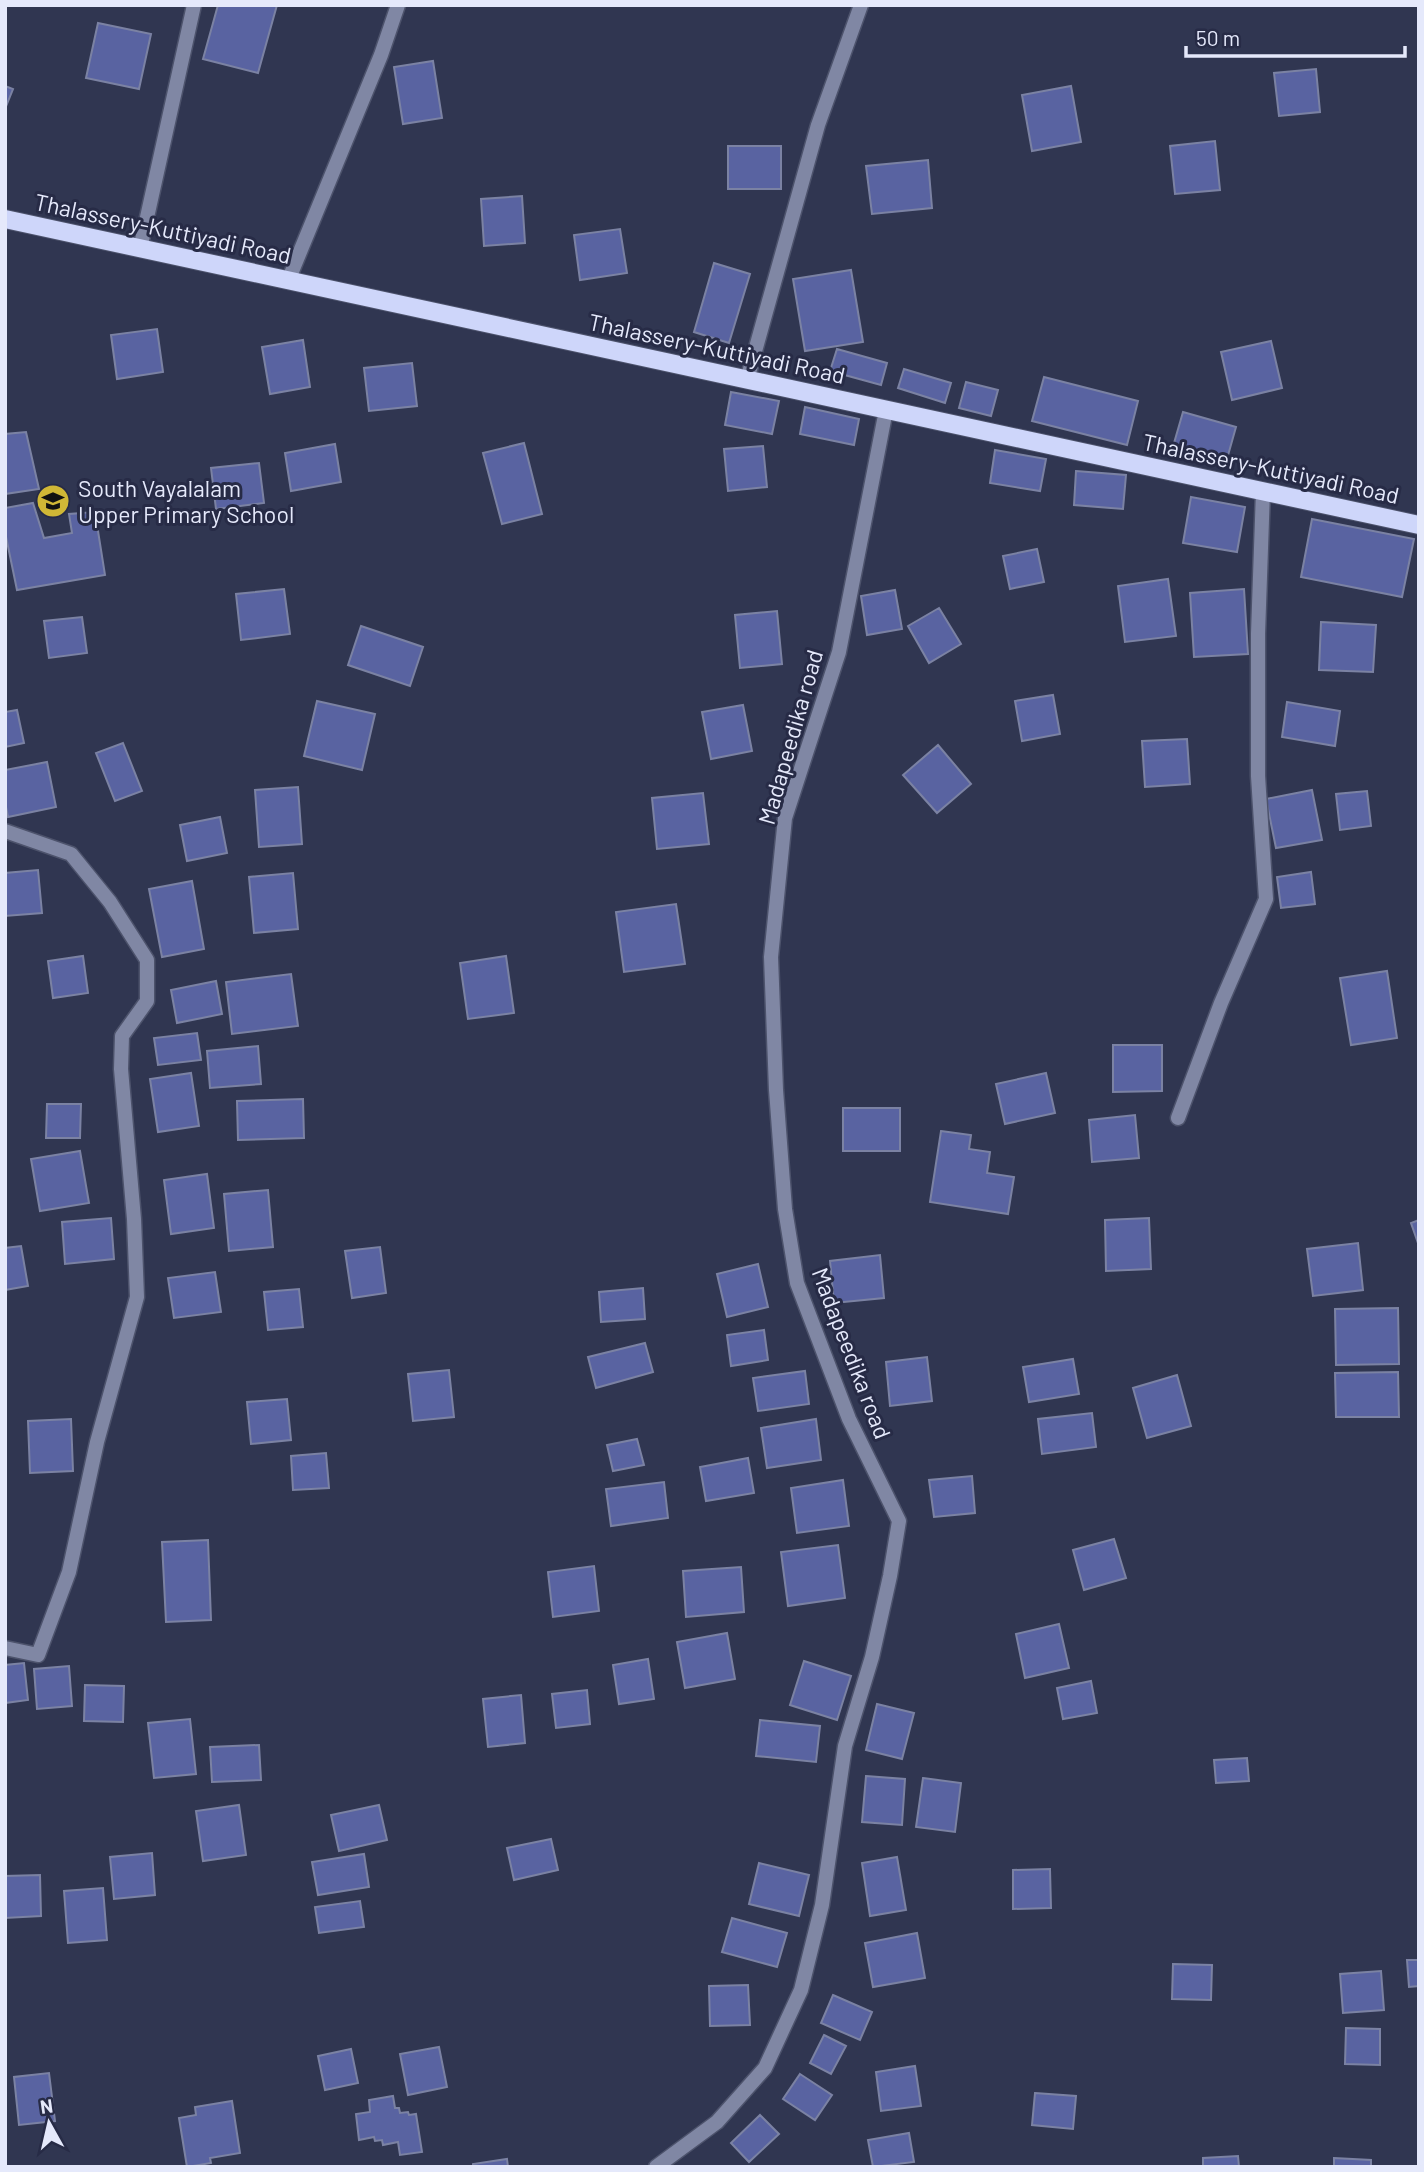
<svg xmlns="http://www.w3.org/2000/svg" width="1424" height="2172" font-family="Barlow,sans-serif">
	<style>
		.building { fill: #5963a1; stroke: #7b82a3; stroke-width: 2 }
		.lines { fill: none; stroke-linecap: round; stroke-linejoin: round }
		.minor-casing { stroke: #4d536c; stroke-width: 17 }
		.primary-casing { stroke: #4d536c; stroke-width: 20 }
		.minor { stroke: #8087a4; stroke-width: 14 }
		.primary { stroke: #ced6fa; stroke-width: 18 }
		.labels { text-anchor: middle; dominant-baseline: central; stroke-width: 6; stroke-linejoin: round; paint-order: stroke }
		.street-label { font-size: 23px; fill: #e5e9fb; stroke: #272b46 }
		.poi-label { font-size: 23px; fill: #e5e9fb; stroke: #272b46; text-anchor: start }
	</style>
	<rect width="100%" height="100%" fill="#303651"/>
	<path class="building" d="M218,5H277L258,73L203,59Z
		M98,23L151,34L139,89L86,78Z
		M433,61L442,118L403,124L394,67Z
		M1316,69L1320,112L1279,116L1274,73Z
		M5,86L13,89L5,109Z
		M1071,86L1081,142L1032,151L1022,95Z
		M1215,141L1220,190L1175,194L1170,146Z
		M728,146H781V189H728Z
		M928,160L932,208L872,214L866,166Z
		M522,196L525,243L484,246L481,199Z
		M620,229L627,273L580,280L574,235Z
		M714,263L750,274L729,343L694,332Z
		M851,270L863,342L805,351L793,279Z
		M157,329L163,372L117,379L111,335Z
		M303,340L310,387L270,394L262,347Z
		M1271,341L1282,388L1232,400L1221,352Z
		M837,349L887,363L881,385L830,371Z
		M412,363L417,406L369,411L364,368Z
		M904,369L951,383L945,403L898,388Z
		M1044,377L1138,401L1127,445L1032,421Z
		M966,382L998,390L991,416L959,408Z
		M731,392L779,401L772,434L725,425Z
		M805,407L859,419L854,445L800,434Z
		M1183,412L1236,427L1225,466L1172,450Z
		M26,432L39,489L5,494V434Z
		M524,443L542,514L502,524L483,453Z
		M335,444L341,482L291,491L285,453Z
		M763,446L767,487L728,491L724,449Z
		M995,450L1046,459L1040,491L990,483Z
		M259,463L264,503L216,509L211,468Z
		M1076,471L1126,475L1123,509L1074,505Z
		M1191,497L1245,507L1237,552L1183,543Z
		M33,503L44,538L72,533L69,514L95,512L105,575L17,590L5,532V508Z
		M1312,519L1414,539L1402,597L1301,577Z
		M1037,549L1044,582L1010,589L1003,556Z
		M1168,579L1176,636L1125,642L1118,586Z
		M284,589L290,634L241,640L236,594Z
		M1244,589L1248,654L1194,657L1190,593Z
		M895,590L902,629L867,635L861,596Z
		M939,608L961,644L929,663L908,626Z
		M777,611L782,664L740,668L735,615Z
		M82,617L87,653L49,658L44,621Z
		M1321,622L1376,625L1373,672L1319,670Z
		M361,626L423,647L410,686L348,665Z
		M1053,695L1060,734L1022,741L1015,701Z
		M317,701L375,714L362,770L304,756Z
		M1287,702L1340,711L1335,746L1282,737Z
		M743,705L752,751L711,759L702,712Z
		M17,710L24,743L5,747V712Z
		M1187,739L1190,784L1145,787L1142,741Z
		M123,743L142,791L115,801L96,753Z
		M938,745L971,784L937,813L903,775Z
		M47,762L56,807L8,817L5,802V770Z
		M298,787L302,844L259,847L255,790Z
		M1312,790L1322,840L1276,848L1266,799Z
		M1367,791L1371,826L1340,830L1336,794Z
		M703,793L709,844L657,849L652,798Z
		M220,817L227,853L187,861L180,825Z
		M38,870L42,913L5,916V873Z
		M1311,872L1315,904L1281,908L1277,877Z
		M293,873L298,929L254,933L249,877Z
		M192,881L204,949L162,957L149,889Z
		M676,904L685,964L624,972L616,912Z
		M83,956L88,993L53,998L48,961Z
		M506,956L514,1013L468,1019L460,963Z
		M1387,971L1397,1038L1351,1045L1340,978Z
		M291,974L298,1026L232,1034L226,982Z
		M216,981L222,1014L177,1023L171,990Z
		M197,1033L201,1060L158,1065L154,1038Z
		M1113,1045H1162V1091L1113,1092Z
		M258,1046L261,1084L210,1088L207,1051Z
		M191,1073L199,1126L158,1132L150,1079Z
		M1046,1073L1055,1113L1005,1124L996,1084Z
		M303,1099L304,1138L238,1140L237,1101Z
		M47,1104H81L80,1138H46Z
		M843,1108H900V1151H843Z
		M1135,1115L1139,1158L1092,1162L1089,1120Z
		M941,1131L971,1135L969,1149L990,1152L987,1173L1014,1177L1008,1214L930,1202Z
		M80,1151L89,1203L40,1211L31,1159Z
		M207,1174L214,1228L171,1234L164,1180Z
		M268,1190L273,1247L229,1251L224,1194Z
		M111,1218L114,1259L65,1264L62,1222Z
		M1149,1218L1151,1269L1106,1271L1105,1220Z
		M1419,1220V1246L1411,1223Z
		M1358,1243L1363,1290L1313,1296L1307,1249Z
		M21,1246L28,1286L5,1290V1248Z
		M380,1247L386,1293L352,1298L345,1251Z
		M880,1255L884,1298L834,1303L830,1261Z
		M758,1264L768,1307L727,1317L717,1274Z
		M215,1272L221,1312L174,1318L168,1278Z
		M643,1288L645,1319L601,1322L599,1292Z
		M299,1289L303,1327L268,1330L264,1292Z
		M1398,1308L1399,1364L1336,1365L1335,1309Z
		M764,1330L768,1360L731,1366L727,1335Z
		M645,1343L653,1372L596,1388L588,1357Z
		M927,1357L932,1401L890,1406L886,1362Z
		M1073,1359L1079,1394L1029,1402L1023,1367Z
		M449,1370L454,1417L413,1421L408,1374Z
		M805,1371L809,1404L758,1411L753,1378Z
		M1398,1372L1399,1417H1336L1335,1373Z
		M1177,1375L1191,1426L1147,1438L1133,1388Z
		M287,1399L291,1440L251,1444L247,1402Z
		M1092,1413L1096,1447L1042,1454L1038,1419Z
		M71,1419L73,1471L30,1473L28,1421Z
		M816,1419L821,1460L767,1468L761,1428Z
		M637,1439L644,1465L613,1471L607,1445Z
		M326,1453L329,1488L293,1490L291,1456Z
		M748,1458L754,1493L706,1501L700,1467Z
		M972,1476L975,1513L934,1517L929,1480Z
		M843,1480L849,1526L797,1533L791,1488Z
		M664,1482L668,1518L611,1526L606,1489Z
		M1114,1539L1126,1578L1084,1590L1073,1550Z
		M208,1540L211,1620L166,1622L162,1542Z
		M838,1545L845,1598L788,1606L781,1552Z
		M594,1566L599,1611L553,1617L548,1572Z
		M741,1567L744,1612L686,1617L683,1571Z
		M1059,1624L1069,1668L1025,1678L1016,1634Z
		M727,1633L735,1679L685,1688L677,1642Z
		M648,1659L654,1699L619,1704L613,1665Z
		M804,1661L851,1676L837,1720L790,1705Z
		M24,1663L28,1700L5,1703V1665Z
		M69,1666L72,1706L37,1709L34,1669Z
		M1091,1681L1097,1713L1063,1719L1057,1688Z
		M85,1685L124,1686L123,1722L84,1721Z
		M587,1690L590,1724L556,1728L552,1694Z
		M521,1695L525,1743L488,1747L483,1699Z
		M877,1704L914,1713L902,1759L866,1750Z
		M190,1719L196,1774L154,1778L148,1723Z
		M760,1720L820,1726L816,1762L756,1756Z
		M259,1745L261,1780L212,1782L210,1747Z
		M1247,1758L1249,1781L1216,1783L1214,1760Z
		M866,1776L905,1779L902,1825L862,1822Z
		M923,1778L961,1783L955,1832L916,1827Z
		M239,1805L246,1855L203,1861L196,1811Z
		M379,1805L387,1840L339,1851L331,1815Z
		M551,1839L558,1870L514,1880L507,1848Z
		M152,1853L155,1895L114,1899L110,1857Z
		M364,1854L369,1887L318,1895L312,1862Z
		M897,1857L906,1910L870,1916L862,1863Z
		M759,1863L809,1875L799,1916L749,1904Z
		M1050,1869L1051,1908L1013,1909V1870Z
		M40,1875L41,1916L5,1918V1876Z
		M103,1888L107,1940L68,1943L64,1891Z
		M360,1901L364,1927L319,1933L315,1907Z
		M732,1918L787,1933L777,1967L722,1952Z
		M917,1933L925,1978L873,1987L865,1943Z
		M1407,1960H1419V1986L1409,1987Z
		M1173,1964L1212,1965L1211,2000L1172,1999Z
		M1381,1971L1384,2010L1343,2013L1340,1974Z
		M748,1985L750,2025L710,2026L709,1986Z
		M833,1995L872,2012L860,2040L821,2023Z
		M1346,2028L1380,2029V2065L1345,2064Z
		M824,2035L846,2046L831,2074L810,2063Z
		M439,2047L447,2087L408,2095L400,2054Z
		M351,2049L358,2083L325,2090L318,2056Z
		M915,2066L921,2106L881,2111L876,2072Z
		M49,2073L55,2121L19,2125L14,2077Z
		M800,2074L832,2095L815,2120L783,2099Z
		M1035,2093L1076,2096L1073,2129L1032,2125Z
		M393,2096L395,2108H399L400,2113L408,2112L409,2115L416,2114L422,2152L400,2155L398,2142L383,2145L382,2140L375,2141L374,2137L359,2140L356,2114L370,2112L369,2100Z
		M232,2101L240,2153L210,2158L211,2163L187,2167L179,2118L196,2115L195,2107Z
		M760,2115L779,2134L749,2162L731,2143Z
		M909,2133L914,2162L873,2167L868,2140Z
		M1238,2156L1239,2167H1203V2158Z
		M1334,2158L1371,2160V2167H1334Z
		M507,2159L508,2167H473V2164Z"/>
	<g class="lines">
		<defs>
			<path id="minor" d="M140,249L194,5
				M288,281L381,55L398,5
				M747,380L818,125L861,5
				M5,831L71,854L110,902L147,960V1001L122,1036L121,1069L134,1219L137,1297L97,1442L69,1572L38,1655L5,1648
				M1178,1118L1221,1003L1266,899L1258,776V634L1263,491
				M656,2167L717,2122L765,2068L801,1990L822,1905L845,1746L872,1657L890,1576L899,1521L849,1419L797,1283L785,1209L776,1090L771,957L785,818L839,652L886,410"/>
			<path id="primary" d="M5,219L1419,525"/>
		</defs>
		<use href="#minor" class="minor-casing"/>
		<use href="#primary" class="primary-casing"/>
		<use href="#minor" class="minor"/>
		<use href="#primary" class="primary"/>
	</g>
	<defs>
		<symbol id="school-disc" viewBox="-11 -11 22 22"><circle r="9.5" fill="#d0b736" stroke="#272b46"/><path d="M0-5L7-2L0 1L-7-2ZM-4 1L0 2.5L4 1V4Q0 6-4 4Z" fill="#111"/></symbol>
	</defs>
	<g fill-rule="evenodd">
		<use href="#school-disc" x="34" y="482" width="38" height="38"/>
	</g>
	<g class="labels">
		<g class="street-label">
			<text transform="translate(163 228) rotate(12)">Thalassery-Kuttiyadi Road</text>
			<text transform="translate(717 348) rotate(12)">Thalassery-Kuttiyadi Road</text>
			<text transform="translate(1271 468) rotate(12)">Thalassery-Kuttiyadi Road</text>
			<text transform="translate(790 737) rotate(-74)">Madapeedika road</text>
			<text transform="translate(852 1353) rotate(69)">Madapeedika road</text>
		</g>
		<g class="poi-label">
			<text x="78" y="488">South Vayalalam<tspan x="78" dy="26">Upper Primary School</tspan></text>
		</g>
	</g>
	<rect width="1424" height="2172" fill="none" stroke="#e5e9fb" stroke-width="14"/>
	<g transform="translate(49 2123) rotate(352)" stroke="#272b46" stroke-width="5" paint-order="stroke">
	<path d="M0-5L12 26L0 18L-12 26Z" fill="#e5e9fb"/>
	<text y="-10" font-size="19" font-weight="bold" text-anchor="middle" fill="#e5e9fb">N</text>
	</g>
	<path d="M1186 46v10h219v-10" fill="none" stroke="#e5e9fb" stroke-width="3.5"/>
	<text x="1196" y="46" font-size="21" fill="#e5e9fb" stroke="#272b46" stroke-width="5" paint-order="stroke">50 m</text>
</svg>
